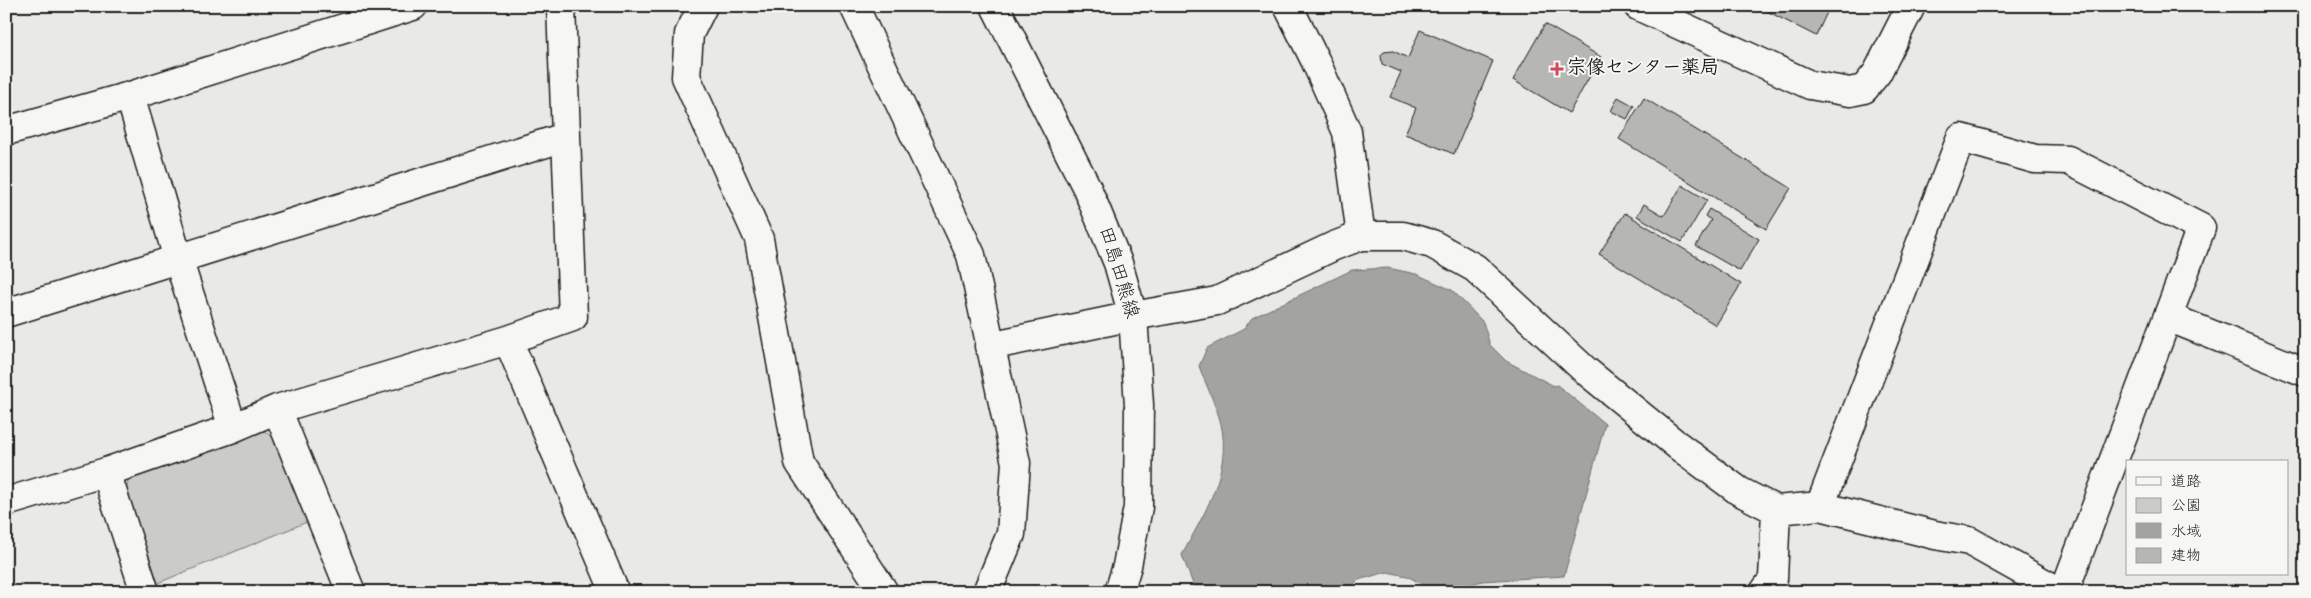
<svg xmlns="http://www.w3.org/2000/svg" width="2311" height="598" font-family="'Gochi Hand','Klee One',sans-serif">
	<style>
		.green { fill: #cbcbc7; stroke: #747472 }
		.water { fill: #a3a3a1; stroke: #6d6d6c }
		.building { fill: #b6b6b3; stroke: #1c1c1c }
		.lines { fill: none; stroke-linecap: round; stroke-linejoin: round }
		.minor-casing { stroke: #1c1c1c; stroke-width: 31 }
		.major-casing { stroke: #1c1c1c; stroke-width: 31 }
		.minor { stroke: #f6f6f2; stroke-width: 28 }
		.major { stroke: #f6f6f2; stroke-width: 28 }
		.poi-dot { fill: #d1495b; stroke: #f6f6f2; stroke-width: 2 }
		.labels { text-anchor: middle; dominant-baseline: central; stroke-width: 4; stroke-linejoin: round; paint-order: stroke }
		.poi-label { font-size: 19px; font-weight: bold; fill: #1c1c1c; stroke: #f6f6f2; text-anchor: start }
		.street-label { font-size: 19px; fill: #1c1c1c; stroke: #f6f6f2 }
	</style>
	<rect width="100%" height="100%" fill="#e9e9e5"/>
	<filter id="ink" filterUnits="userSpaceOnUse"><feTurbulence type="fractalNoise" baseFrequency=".02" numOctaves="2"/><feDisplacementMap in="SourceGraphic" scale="10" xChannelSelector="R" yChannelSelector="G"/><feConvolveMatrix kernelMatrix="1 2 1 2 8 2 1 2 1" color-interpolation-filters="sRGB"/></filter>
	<g filter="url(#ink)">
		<path class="green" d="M264,431L276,439L307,522L158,583L126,489L131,471Z"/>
		<path class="water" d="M1388,268L1416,274L1452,290L1483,322L1490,345L1506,361L1554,386L1557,385L1605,424L1564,576L1482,581L1445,592H1437L1407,576L1387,572L1358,580L1346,592H1196L1182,555C1203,515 1232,472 1221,424C1216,405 1206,385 1199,366L1207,348L1244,329L1252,318L1352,270Z"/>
		<path class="building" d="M1757,6H1830L1816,36Z
			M1545,24L1601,57L1569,113L1513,80Z
			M1420,30L1493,61L1454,154L1405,134L1416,108L1390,97L1401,72L1382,64L1381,55L1384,52L1393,51L1408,58Z
			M1618,97L1634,106L1627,119L1611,111Z
			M1644,98L1791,188L1766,229L1619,139Z
			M1682,185L1707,200L1682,242L1637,216L1644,204L1664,216Z
			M1709,209L1759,239L1740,271L1696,246L1711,220L1705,216Z
			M1625,213L1741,284L1716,325L1599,254Z"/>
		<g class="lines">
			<defs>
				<path id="minor" d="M703,6L689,34L686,77L759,239L799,462L884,592
					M854,6L971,255L1016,463L1011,534L987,592
					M1288,6L1315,60L1347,132L1361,236
					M1638,6L1810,85L1850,92L1864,89L1877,73L1911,6
					M130,96L178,259L233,428
					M6,131L130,96L413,6
					M6,313L565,137
					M2168,317L2305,372
					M508,340L615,592
					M989,346L1133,316L1217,301L1334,246L1361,236H1403L1432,244L1475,268L1586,371L1677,445L1739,491L1776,510L1820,506L1935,535L1969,541L2060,592
					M277,409L351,592
					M106,472L145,592
					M6,502L106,472L233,428L277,409L508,340L573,317L561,6
					M1820,506L1961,138L2035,159L2068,160L2201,228L2064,592
					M1764,592L1773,579L1776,510"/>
				<path id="major" d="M995,6L1087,188L1118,263L1133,316L1139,405L1138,507L1127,566L1119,592"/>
			</defs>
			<use href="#minor" class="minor-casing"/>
			<use href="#major" class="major-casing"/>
			<use href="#minor" class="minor"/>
			<use href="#major" class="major"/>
		</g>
	</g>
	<path class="poi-dot" d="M1554.5 61.5h5v5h5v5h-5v5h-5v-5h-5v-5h5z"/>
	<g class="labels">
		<g class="poi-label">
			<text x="1567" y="69">宗像センター薬局</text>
		</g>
		<g class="street-label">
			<text transform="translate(1117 273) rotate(73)">田島田熊線</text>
		</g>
	</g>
	<rect width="2311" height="598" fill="none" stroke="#f6f6f2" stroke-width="25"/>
	<rect x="12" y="12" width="2286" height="573" fill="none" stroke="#1c1c1c" stroke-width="2" filter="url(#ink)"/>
	<rect x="2126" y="460" width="162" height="115" fill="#f6f6f2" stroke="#9f9f9c"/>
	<rect x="2136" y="477" width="25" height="8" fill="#f6f6f2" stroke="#9f9f9c"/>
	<text x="2171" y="486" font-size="15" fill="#1c1c1c">道路</text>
	<rect x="2136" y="498" width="25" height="15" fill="#cbcbc7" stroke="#9f9f9c"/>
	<text x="2171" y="510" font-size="15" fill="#1c1c1c">公園</text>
	<rect x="2136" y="523" width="25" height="15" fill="#a3a3a1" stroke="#9f9f9c"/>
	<text x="2171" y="536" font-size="15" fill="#1c1c1c">水域</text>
	<rect x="2136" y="548" width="25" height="15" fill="#b6b6b3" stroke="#9f9f9c"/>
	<text x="2171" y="560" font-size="15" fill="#1c1c1c">建物</text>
</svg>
